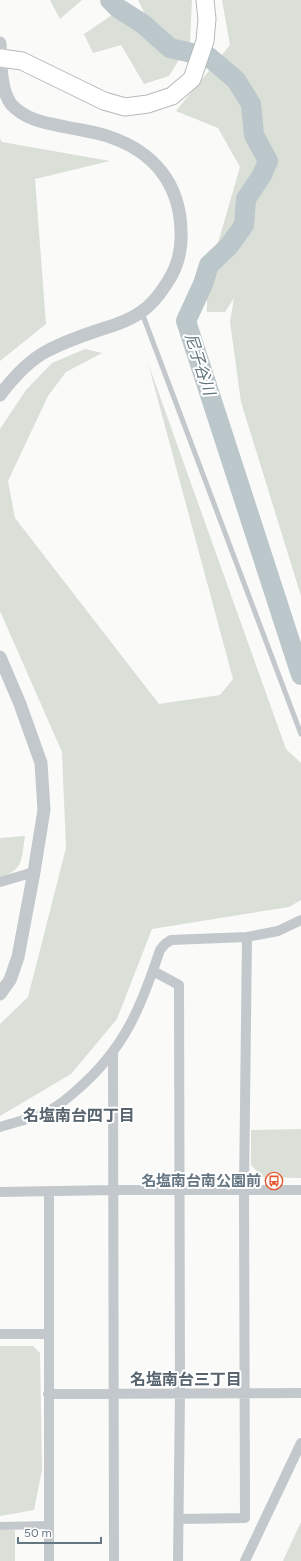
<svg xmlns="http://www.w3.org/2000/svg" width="301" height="1561" font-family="Figtree,'Noto Sans JP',sans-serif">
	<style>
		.green { fill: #dadfd7 }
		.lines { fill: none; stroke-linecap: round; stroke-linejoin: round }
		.river { stroke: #bbc7cb; stroke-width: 20 }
		.trunk-casing { stroke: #b4b9bd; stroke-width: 19 }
		.service { stroke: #c3c8cc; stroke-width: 5 }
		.pedestrian { stroke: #c3c8cc; stroke-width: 8 }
		.minor { stroke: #c3c8cc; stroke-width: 10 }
		.tertiary { stroke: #c3c8cc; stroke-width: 13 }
		.trunk { stroke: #fff; stroke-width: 17 }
		.labels { text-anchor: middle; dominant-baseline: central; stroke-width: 4; stroke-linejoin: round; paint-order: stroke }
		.poi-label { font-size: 15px; font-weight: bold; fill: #657683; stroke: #fff; text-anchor: end }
		.water-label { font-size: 16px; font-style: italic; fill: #60757c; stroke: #fff }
		.neighbourhood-label { font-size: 16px; font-weight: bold; fill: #57646e; stroke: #fff }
	</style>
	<rect width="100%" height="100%" fill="#fafaf8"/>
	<path class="green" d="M50,0H82L60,19Z
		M138,0H192L190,42L169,76L144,84L121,45L93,53L84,34L112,15L142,35L145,14Z
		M222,0H301V596L241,402L230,322L234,298L225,312H207V281L240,167L218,128L176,111L230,45Z
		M0,139L2,142L110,161L35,179L46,324L0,361Z
		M85,349L102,353L66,372L48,396L8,481L15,518L159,704L220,695L233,679L148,363L286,749L301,763V900L289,907L152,929L117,1019L71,1074L0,1116V1024L28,997L66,848L62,752L0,611V429L26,390L52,363Z
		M25,836C21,858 25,870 0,877V838Z
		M301,1129V1178L263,1177L251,1165V1130Z
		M0,1346H33L40,1353L42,1470L34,1510L0,1516Z
		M301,1522V1561H283Z
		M0,1530H15V1561H0Z"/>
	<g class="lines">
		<path class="river" d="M110,0L118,8L143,24L170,48L209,57L236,80L251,104L254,135L268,161L262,175L246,199L244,225L229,246L209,265L203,284L186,321L301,675"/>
		<defs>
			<path id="trunk" d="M1,58L22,61L104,101L125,107L148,104L172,96L192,79L205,41L207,19L205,0"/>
		</defs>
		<use href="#trunk" class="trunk-casing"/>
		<path class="service" d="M142,313L301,734"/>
		<path class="pedestrian" d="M0,1526L49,1525"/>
		<path class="minor" d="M0,882L34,872
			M153,971L179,985L180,1393L178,1561
			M113,1053L114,1561
			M0,1127C15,1122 32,1119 46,1112C58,1107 69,1097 78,1089C125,1048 141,1007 160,950L165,944L171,940L247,937L278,931L301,920
			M49,1191V1561
			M0,1192L113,1190H301
			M0,1334H48
			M48,1394L301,1393
			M179,1519L245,1518L244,1190L247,937
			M245,1561L301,1443"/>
		<path class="tertiary" d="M0,43C1,62 0,89 11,104C25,120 46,123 66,127C80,130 96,132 110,137C154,152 180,184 181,231C182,249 177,268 167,283C160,294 152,305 141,312C130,320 116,325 102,329C84,335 66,341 49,350C30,359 13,378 0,395
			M0,657L20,704L41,763L44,810L34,872L18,957L10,980L0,994"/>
		<use href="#trunk" class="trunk"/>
	</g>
	<defs>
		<symbol id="bus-ring" viewBox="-11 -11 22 22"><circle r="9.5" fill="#fff" stroke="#e4572e" stroke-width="1.5"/><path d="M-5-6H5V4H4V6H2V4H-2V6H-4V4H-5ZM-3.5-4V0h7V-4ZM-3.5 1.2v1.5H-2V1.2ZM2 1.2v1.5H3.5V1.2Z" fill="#e4572e"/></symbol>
	</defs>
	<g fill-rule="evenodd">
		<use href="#bus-ring" x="264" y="1171" width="20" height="20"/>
	</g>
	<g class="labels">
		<g class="poi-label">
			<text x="261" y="1181">名塩南台南公園前</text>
		</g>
		<g class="water-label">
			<text transform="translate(200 364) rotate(72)">尼子谷川</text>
		</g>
		<g class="neighbourhood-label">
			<text x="79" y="1115">名塩南台四丁目</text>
			<text x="186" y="1379">名塩南台三丁目</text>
		</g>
	</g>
	<path d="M18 1537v6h83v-6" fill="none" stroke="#657683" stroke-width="2"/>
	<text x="24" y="1537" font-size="12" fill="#657683" stroke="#ffffff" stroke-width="3" paint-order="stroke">50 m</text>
</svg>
